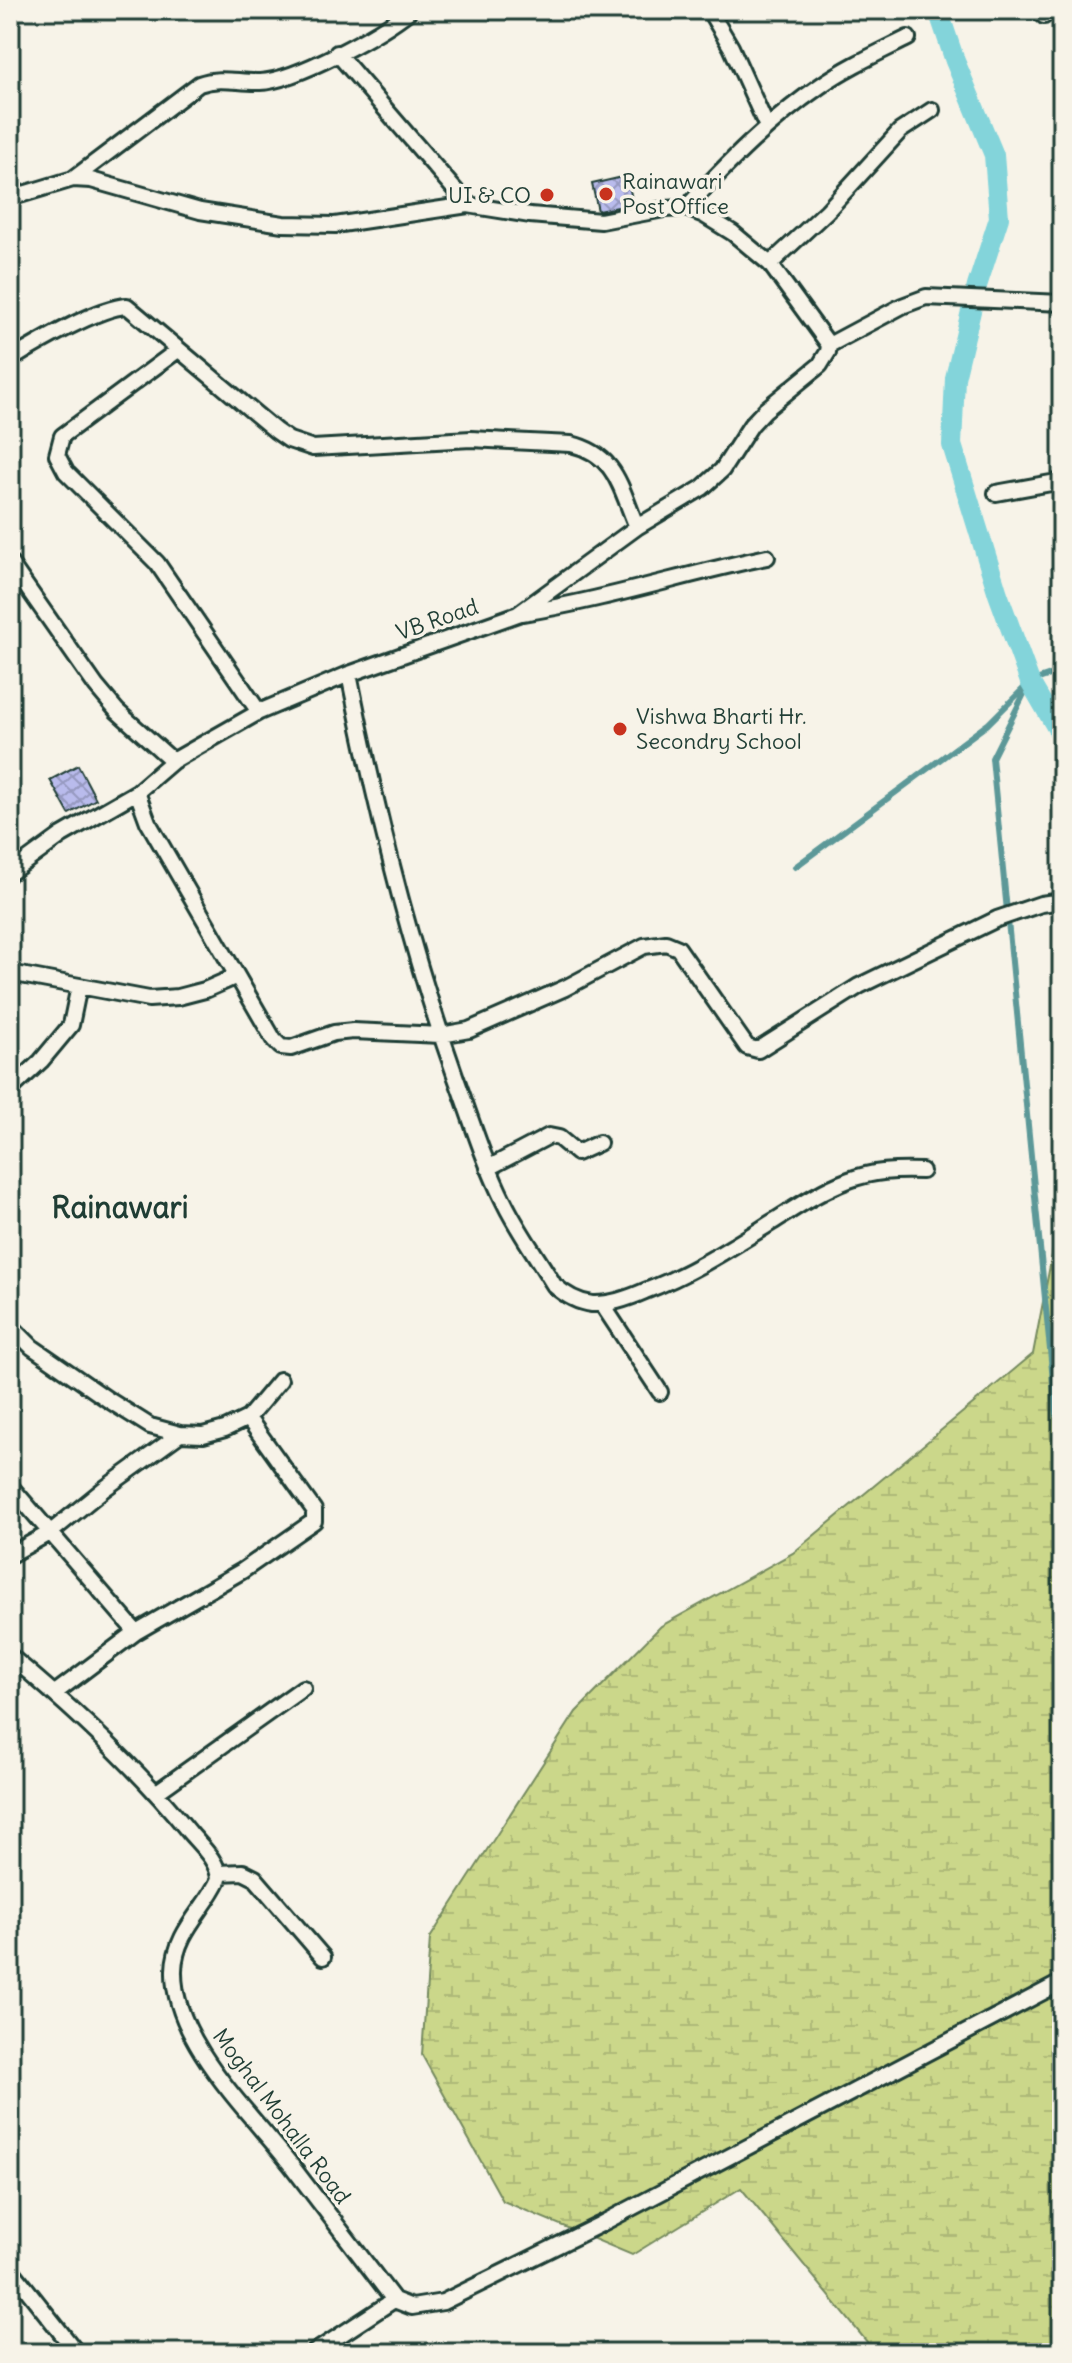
<svg xmlns="http://www.w3.org/2000/svg" width="1072" height="2363" font-family="Delius,sans-serif">
	<style>
		.wetland { fill: url(#wetland-marsh); stroke: #758a5f; stroke-width: 2 }
		.lines { fill: none; stroke-linecap: round; stroke-linejoin: round }
		.stream { stroke: #5b9898; stroke-width: 6 }
		.canal { stroke: #83d4da; stroke-width: 20 }
		.building { fill: url(#building-cross-hatch); stroke: #1f3d34; stroke-width: 2 }
		.street-casing { stroke: #1f3d34; stroke-width: 20 }
		.street { stroke: #f7f3e8; stroke-width: 14 }
		.poi-dot { fill: #c8321e; stroke: #f7f3e8; stroke-width: 3 }
		.labels { text-anchor: middle; dominant-baseline: central; stroke-width: 7; stroke-linejoin: round; paint-order: stroke }
		.poi-label { font-size: 22px; fill: #1f3d34; stroke: #f7f3e8; text-anchor: start }
		.street-label { font-size: 22px; fill: #1f3d34; stroke: #f7f3e8 }
		.district-label { font-size: 30px; font-weight: bold; fill: #1f3d34; stroke: #f7f3e8 }
	</style>
	<defs>
		<pattern id="wetland-marsh" width="20" height="14" patternUnits="userSpaceOnUse" patternTransform="scale(2)"><rect width="20" height="14" fill="#cbd78a"/><path d="M1 5h8M5 5V1M11 12h8M15 12V8" fill="none" stroke="#aeb978"/></pattern>
		<pattern id="building-cross-hatch" width="8" height="8" patternUnits="userSpaceOnUse" patternTransform="scale(2)"><rect width="8" height="8" fill="#b9bbec"/><path d="M0 0l8 8M0 8l8-8" fill="none" stroke="#9699c0"/></pattern>
	</defs>
	<rect width="100%" height="100%" fill="#f7f3e8"/>
	<filter id="ink" filterUnits="userSpaceOnUse"><feTurbulence type="fractalNoise" baseFrequency=".0125" numOctaves="2"/><feDisplacementMap in="SourceGraphic" scale="16" xChannelSelector="R" yChannelSelector="G"/><feConvolveMatrix kernelMatrix="1 2 1 2 8 2 1 2 1" color-interpolation-filters="sRGB"/></filter>
	<g filter="url(#ink)">
		<path class="wetland" d="M1062,1203V2349L1044,2353H876L741,2188L632,2255L503,2201L422,2055L430,1938L576,1712L661,1626L793,1553L1033,1354Z"/>
		<g class="lines">
			<path class="stream" d="M1030,682L992,758L1062,1472
				M795,867L988,724L1030,682L1062,671"/>
			<path class="canal" d="M938,10L955,61L994,155L999,218L977,286L955,378L952,445L998,594L1030,682L1062,737"/>
		</g>
		<path class="building" d="M627,176L633,204L598,211L592,184Z
			M78,765L96,799L69,814L50,780Z"/>
		<g class="lines">
			<defs>
				<path id="street" d="M709,10L731,47L767,127
					M1039,10L1044,16
					M337,53L468,205
					M73,179L199,84C221,76 238,83 260,82C295,81 382,33 410,10
					M10,198L73,179L91,180L200,211L283,224L335,225L468,205L530,215L601,221L664,209L686,208L704,215L733,233L770,264L829,345
					M686,208C727,164 769,121 820,86C847,67 878,53 908,38
					M770,264L827,211L900,131L932,110
					M829,345L902,306L926,297L1062,303
					M178,350L62,436L57,455L66,472L157,563L259,712
					M10,360C36,344 99,307 127,306L276,431L289,440L313,448L471,439L571,444C617,455 620,488 637,527
					M996,493L1062,481
					M10,563L96,686L117,711L173,761
					M522,613C605,600 685,574 767,557
					M349,674C376,811 409,946 456,1078C471,1119 484,1162 504,1202C518,1231 538,1258 554,1285C565,1295 577,1302 592,1304C609,1305 629,1298 645,1291C691,1274 732,1247 774,1221C798,1206 822,1190 849,1180C873,1171 896,1170 922,1171
					M137,792L148,822L274,1040L281,1047L291,1048L334,1033L353,1031L441,1035L469,1030L565,988L644,946L666,943L678,948L747,1047L758,1050L859,986L997,919L1041,904L1062,901
					M10,873L62,835L137,792L173,761L259,712L349,674L518,614L637,527L702,488L722,470L751,425L765,410L820,365L828,352L829,345
					M10,973L149,999L178,997L205,990L237,976
					M10,1090L41,1061L71,1025L79,986
					M488,1168L549,1136L559,1138L577,1153L599,1143
					M602,1304L660,1392
					M10,1325L32,1347L107,1399L150,1426L180,1434
					M12,1488L136,1632
					M10,1555L51,1532L104,1489L180,1434L203,1435L225,1429L248,1418L280,1380
					M10,1656C75,1710 137,1767 190,1833C201,1846 218,1861 219,1879C205,1910 175,1932 174,1970C172,2040 251,2113 291,2165C325,2210 360,2255 394,2300
					M55,1693L136,1632L242,1571L314,1521V1510L248,1418
					M157,1792L303,1688
					M219,1873L243,1872L255,1878L323,1957
					M10,2268L77,2353
					M394,2300L412,2307L443,2302L599,2225L1062,1982
					M313,2353L394,2300"/>
			</defs>
			<use href="#street" class="street-casing"/>
			<use href="#street" class="street"/>
		</g>
	</g>
	<g class="poi-dot">
		<circle cx="606" cy="194" r="8"/>
		<circle cx="547" cy="195" r="8"/>
		<circle cx="620" cy="729" r="8"/>
	</g>
	<g class="labels">
		<g class="poi-label">
			<text x="622" y="181">Rainawari<tspan x="622" dy="25">Post Office</tspan></text>
			<text x="531" y="195" text-anchor="end">UI &amp; CO</text>
			<text x="636" y="716">Vishwa Bharti Hr.<tspan x="636" dy="25">Secondry School</tspan></text>
		</g>
		<g class="street-label">
			<text transform="translate(437 619) rotate(-19)">VB Road</text>
			<text transform="translate(282 2116) rotate(53)">Moghal Mohalla Road</text>
		</g>
		<g class="district-label">
			<text x="120" y="1207">Rainawari</text>
		</g>
	</g>
	<rect width="1072" height="2363" fill="none" stroke="#f7f3e8" stroke-width="40"/>
	<rect x="20" y="20" width="1032" height="2323" fill="none" stroke="#1f3d34" stroke-width="3" filter="url(#ink)"/>
</svg>
